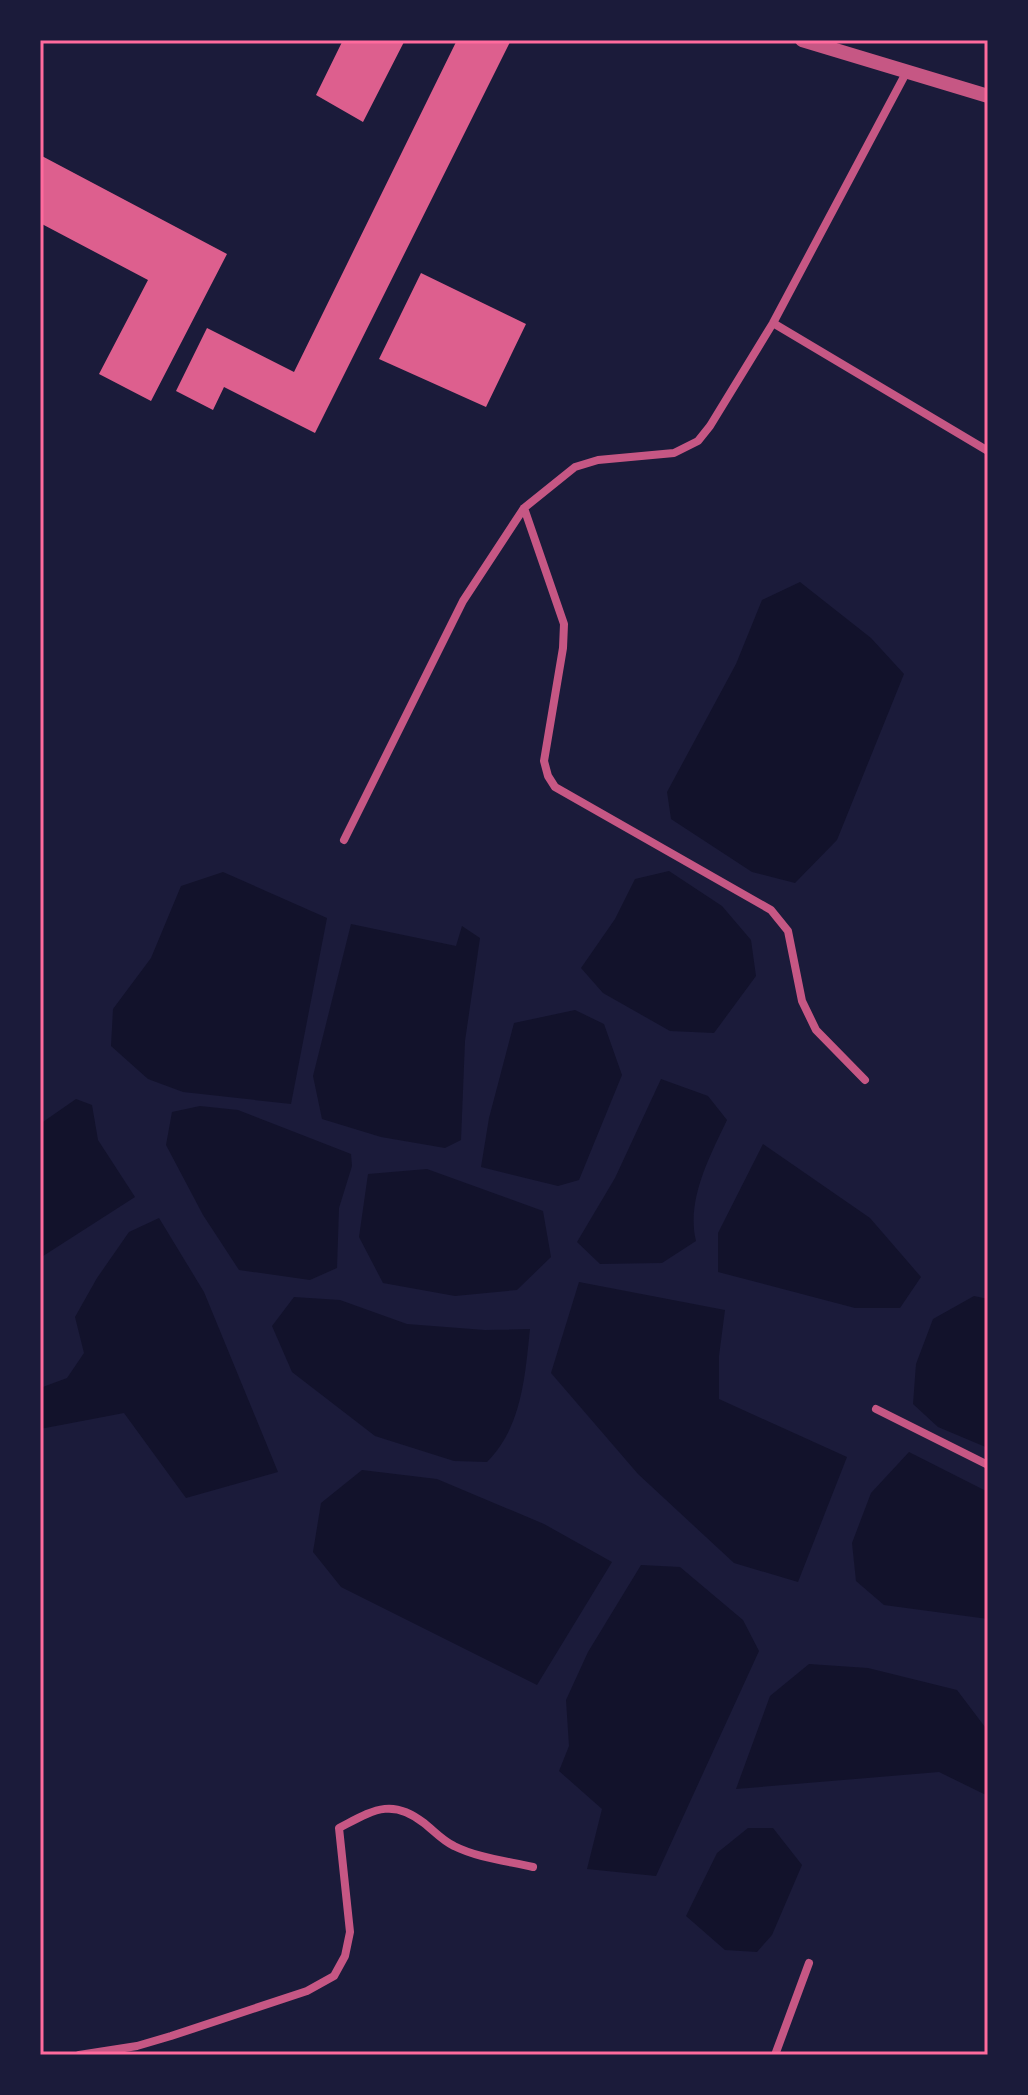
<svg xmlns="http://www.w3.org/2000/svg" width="1028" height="2095" font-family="Inter,sans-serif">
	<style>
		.water { fill: #12122b }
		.building { fill: #dd5f8e }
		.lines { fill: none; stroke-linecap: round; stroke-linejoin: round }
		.minor { stroke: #c65784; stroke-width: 8 }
		.tertiary { stroke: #c65784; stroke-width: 14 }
		.neatline { fill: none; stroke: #ff6b9d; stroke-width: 3 }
	</style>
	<rect width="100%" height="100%" fill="#1b1b3a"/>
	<path class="water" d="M800,582L871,638L904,674L837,840L795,883L752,872L671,819L667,792L736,664L762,600Z
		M669,871L722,906L751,940L756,976L714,1033L670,1031L603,993L581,968L615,919L635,879Z
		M223,872L327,918L291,1104L183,1092L148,1079L111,1046L113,1009L151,958L181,886Z
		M351,924L456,946L462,926L480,938L465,1041L461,1140L445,1148L381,1137L322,1119L313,1076Z
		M575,1010L604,1024L622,1075L579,1180L558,1186L481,1167L489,1118L514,1023Z
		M661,1079L708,1096L727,1120C710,1156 686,1200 696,1241L662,1263L600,1264L577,1242L615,1178Z
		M76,1099L92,1105L98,1140L135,1197L40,1258V1124Z
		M200,1106L238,1110L351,1154L352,1166L339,1208L337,1268L310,1280L239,1270L203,1215L166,1145L172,1112Z
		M763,1144L870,1218L921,1277L900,1308H855L718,1272V1233Z
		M427,1169L543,1211L551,1257L517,1290L455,1296L383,1283L359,1237L368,1174Z
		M159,1218L204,1292L278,1472L186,1498L124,1413L40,1429V1388L67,1378L84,1353L75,1317L97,1278L129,1232Z
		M579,1282L725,1310L719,1356V1399L847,1457L798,1582L734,1563L638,1474L551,1373Z
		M974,1296L988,1299V1448L938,1427L913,1404L916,1364L933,1319Z
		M294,1297L340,1300L407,1324L485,1330L530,1329C525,1376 522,1427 487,1462L454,1461L375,1436L292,1372L272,1326Z
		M909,1452L988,1492V1619L884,1605L856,1581L852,1543L871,1493Z
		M362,1470L437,1479L544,1524L612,1562L537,1685L341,1587L313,1552L321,1503Z
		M641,1565L680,1567L743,1620L759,1651L656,1876L587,1869L602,1809L559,1771L569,1746L566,1700L588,1652Z
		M809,1664L868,1668L957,1690L988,1731V1796L939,1772L736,1789L770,1696Z
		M748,1828H773L802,1865L772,1935L757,1952L725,1950L686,1916L717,1853Z"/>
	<path class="building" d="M343,40H405L363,122L316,95Z
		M457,40H511L315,433L224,387L213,410L176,391L207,328L294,372Z
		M40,155L227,254L151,401L99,374L148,280L40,223Z
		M421,273L526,324L486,407L379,359Z"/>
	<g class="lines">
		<path class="minor" d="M773,323L988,451
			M524,508L564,624L563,648L544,761L548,776L555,787L771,910L788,931L802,1001L816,1030L865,1080
			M344,840L463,601L524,508L575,467L598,460L674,453L698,441L710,426L773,323L906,73
			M876,1409L988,1465
			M79,2055L137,2046L171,2036L307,1991L334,1976L345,1956L350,1932L339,1828C372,1811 391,1797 424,1823C434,1831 443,1841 454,1846C478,1858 507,1861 533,1867
			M775,2055L809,1963"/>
		<path class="tertiary" d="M802,40L988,96"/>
	</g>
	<rect width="1028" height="2095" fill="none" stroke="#1b1b3a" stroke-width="84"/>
	<rect x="42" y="42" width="944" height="2011" class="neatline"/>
</svg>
